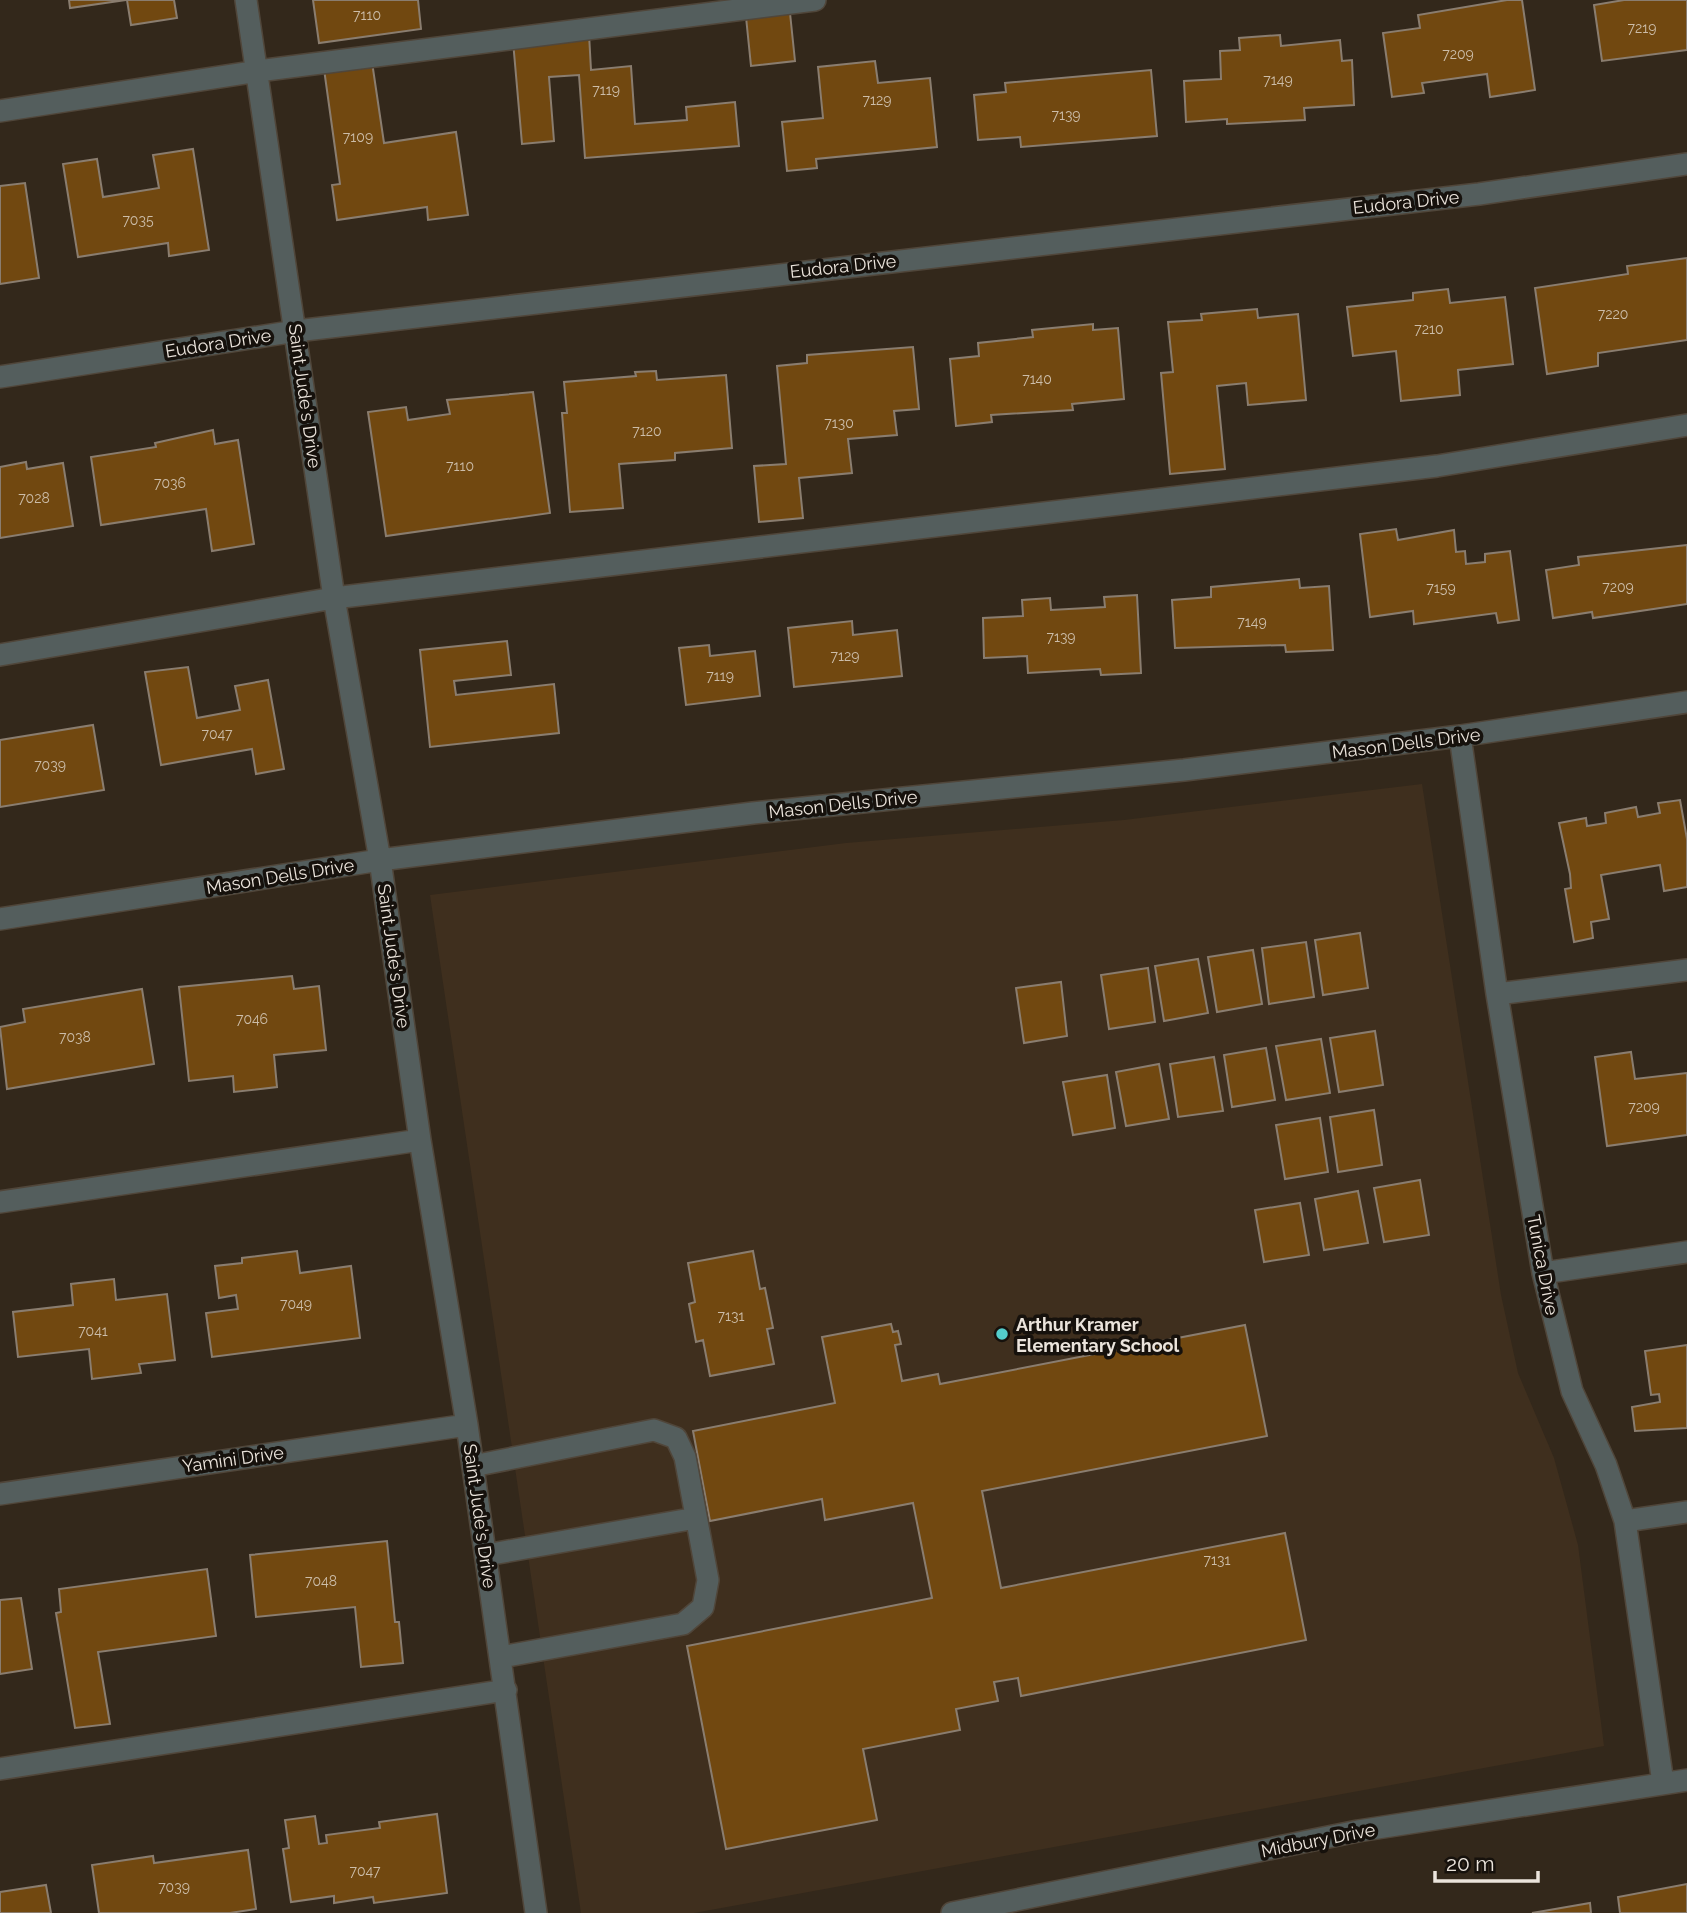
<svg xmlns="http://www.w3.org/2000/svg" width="1687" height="1913" font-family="Raleway,sans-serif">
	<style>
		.built { fill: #3f2f1e }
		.building { fill: #714810; stroke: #8a7d6f; stroke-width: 2 }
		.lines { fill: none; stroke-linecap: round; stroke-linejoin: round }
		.minor-casing { stroke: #50463a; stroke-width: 24 }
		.minor { stroke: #545e5d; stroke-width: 21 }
		.poi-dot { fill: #53cdcb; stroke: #16110c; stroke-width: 2.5 }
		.labels { text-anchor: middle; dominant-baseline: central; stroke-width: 7; stroke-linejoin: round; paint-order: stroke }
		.number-label { font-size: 14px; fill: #ccbda9 }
		.street-label { font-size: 18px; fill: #ebe4dc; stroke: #16110c }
		.poi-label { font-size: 18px; font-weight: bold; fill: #ebe4dc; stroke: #16110c; text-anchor: start }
	</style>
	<rect width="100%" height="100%" fill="#33281b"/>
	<path class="built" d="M1422,784L1501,1295L1518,1373L1554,1458L1578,1545L1604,1746L694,1913H581L430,895L846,843L1124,820Z"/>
	<path class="building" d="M69,0H126L70,8Z
		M127,0H174L177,18L131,25Z
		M313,0H418L421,29L319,43Z
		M1507,0H1522L1535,90L1490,97L1487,74L1422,83L1424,93L1392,97L1383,33L1420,28L1418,15Z
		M1624,0H1687V50L1602,61L1594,5Z
		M790,13L795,61L751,66L746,17Z
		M589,34L591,70L631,66L635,124L687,120L686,107L735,102L739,146L585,158L579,75L549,77L554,141L522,144L513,41Z
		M1280,35L1281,46L1340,40L1342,61L1352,60L1354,105L1304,108L1305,120L1227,124V119L1186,122L1184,81L1221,79L1220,51L1240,50L1239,38Z
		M875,61L878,83L930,78L937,147L816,159L817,168L787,171L782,122L823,118L818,67Z
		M372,62L384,143L456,132L468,215L428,220L427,207L337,220L332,185L340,184L324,69Z
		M1151,70L1157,136L1021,147L1020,137L978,140L974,95L1006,92L1005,83Z
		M193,149L209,250L169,256L168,243L78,257L63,164L97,159L103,197L159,188L153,155Z
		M25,183L39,278L0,284V186Z
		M1687,258V340L1598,353V366L1547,374L1535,288L1628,274L1627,266Z
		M1448,289L1450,303L1505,297L1513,364L1458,370L1460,395L1401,401L1396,351L1353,356L1347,307L1413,300V293Z
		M1257,309L1258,318L1298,314L1306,400L1248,405L1246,383L1217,386L1225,469L1170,474L1161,373L1173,372L1168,322L1202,320L1201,314Z
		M1093,324V330L1118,328L1124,399L1072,404L1073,410L991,415L992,422L956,426L950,359L979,356L978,343L1033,337L1032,330Z
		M913,347L919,409L894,411L897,435L848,439L852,473L799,478L803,518L759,522L754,466L786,464L777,366L807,363V355Z
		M656,371L657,380L726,375L732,448L675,453V460L619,464L623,508L570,512L562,413H567L564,382L636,376L635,372Z
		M533,392L550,513L386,536L368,412L406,407L408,420L450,414L447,400Z
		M213,430L215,444L238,440L254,544L212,551L206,509L101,525L91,457L156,447L155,443Z
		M26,462L27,469L63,463L73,526L0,538V467Z
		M1396,529L1398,540L1454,530L1456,552L1465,551L1466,564L1485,562V554L1510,551L1519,620L1498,623L1496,613L1414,624L1413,611L1370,617L1360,534Z
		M1687,545V604L1593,618L1592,612L1553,618L1546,570L1579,565L1578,557Z
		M1299,579L1300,588L1329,586L1333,650L1286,652L1285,645L1175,648L1172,600L1211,597V587Z
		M1137,595L1141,673L1101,675L1100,669L1028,673L1027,656L984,658L983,618L1023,616L1022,600L1050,598L1051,610L1105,607L1104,597Z
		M852,621L853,635L897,630L902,676L794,687L788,628Z
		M507,641L511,675L454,681L456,695L554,684L559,733L430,747L420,650Z
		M709,645L710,656L755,651L760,696L686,705L679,648Z
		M188,667L197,718L240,710L235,686L268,680L284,769L256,774L252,749L161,765L145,672Z
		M93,725L104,790L0,807V740Z
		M1680,800L1687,839V887L1664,891L1660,865L1601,875L1609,919L1591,922L1593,938L1574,942L1565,889L1571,888L1570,874L1559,823L1586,818L1587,826L1606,823L1605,813L1636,807L1638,817L1660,813L1658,803Z
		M1360,933L1368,988L1323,995L1315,940Z
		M1306,942L1314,997L1269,1004L1262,948Z
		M1253,950L1262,1004L1217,1012L1208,957Z
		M1198,959L1208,1013L1164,1021L1155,966Z
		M1148,968L1155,1022L1109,1029L1101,975Z
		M292,976L294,989L319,986L326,1050L274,1055L277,1087L234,1092L233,1076L189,1081L179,987Z
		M1061,982L1067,1036L1024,1043L1016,988Z
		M142,989L154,1064L7,1089L0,1027L25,1022L23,1009Z
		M1375,1031L1383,1085L1339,1092L1330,1038Z
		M1321,1039L1330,1093L1286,1100L1276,1046Z
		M1266,1048L1275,1100L1232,1107L1224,1055Z
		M1631,1052L1635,1079L1687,1073V1135L1607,1146L1595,1057Z
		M1214,1057L1223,1111L1178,1117L1170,1064Z
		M1159,1064L1169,1119L1126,1126L1116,1072Z
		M1107,1075L1115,1128L1073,1135L1063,1082Z
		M1374,1110L1382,1165L1338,1172L1330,1117Z
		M1320,1118L1328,1172L1285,1179L1276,1125Z
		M1420,1180L1429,1235L1384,1242L1374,1188Z
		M1358,1191L1368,1243L1324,1250L1315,1199Z
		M1300,1203L1309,1255L1264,1262L1255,1210Z
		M297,1251L300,1273L351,1266L360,1338L212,1357L206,1313L238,1309L236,1295L219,1298L215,1266L242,1263V1258Z
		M753,1251L760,1289L765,1288L773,1328L767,1329L774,1364L710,1376L703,1340L696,1342L689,1304L695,1302L688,1263Z
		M114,1279L116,1300L167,1294L175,1360L139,1364L141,1373L92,1379L89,1349L18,1357L13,1312L73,1305L71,1284Z
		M891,1324L893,1332L898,1331L901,1344L895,1345L902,1381L938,1374L940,1384L1245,1325L1267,1436L982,1491L1001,1588L1285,1533L1306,1640L1021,1696L1018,1678L994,1682L998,1701L956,1709L960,1730L863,1749L877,1820L726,1849L687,1646L932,1598L913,1503L825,1520L822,1499L710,1521L693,1431L835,1403L822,1337Z
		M1687,1345V1428L1635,1431L1632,1407L1660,1402L1659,1394L1651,1395L1645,1351Z
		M387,1541L395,1622H399L403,1663L361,1667L355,1607L256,1617L250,1555Z
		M207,1569L216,1636L98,1652L110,1724L75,1728L56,1613L61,1612L59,1589Z
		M21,1598L32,1669L0,1674V1600Z
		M437,1814L447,1893L374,1903L373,1897L334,1903V1896L291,1902L283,1849L289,1848L285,1820L315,1816L319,1844L327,1843L326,1835L380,1828L379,1822Z
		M248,1850L256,1909L230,1913H99L92,1865L153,1856L154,1863Z
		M1687,1884V1913H1620L1618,1897Z
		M46,1885L51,1913H0V1892Z
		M1590,1903L1591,1913H1532Z"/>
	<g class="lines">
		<defs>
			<path id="minor" d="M246,0L334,598L380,860L420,1140L467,1425L536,1913
				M0,111L258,71L815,0
				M0,377L296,331L1479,194L1687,164
				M0,655L334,598L1437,466L1687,425
				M1460,736L1497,994L1543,1273L1572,1391L1606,1465L1625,1521L1663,1783
				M0,919L380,860L753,813L1184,770L1460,736L1687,702
				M1497,994L1687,970
				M0,1202L420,1140
				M1543,1273L1687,1252
				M473,1466L654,1430L676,1438L685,1457L708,1580L703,1607L683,1624L501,1657
				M0,1494L467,1425
				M1625,1521L1687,1512
				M486,1555L696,1518
				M0,1769L506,1690
				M952,1913L1358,1831L1687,1780"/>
		</defs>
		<use href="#minor" class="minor-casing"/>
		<use href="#minor" class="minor"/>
	</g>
	<circle class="poi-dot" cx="1002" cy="1334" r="7"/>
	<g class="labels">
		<g class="number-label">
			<text x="367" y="15">7110</text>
			<text x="1642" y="28">7219</text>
			<text x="1458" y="54">7209</text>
			<text x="1278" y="80">7149</text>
			<text x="606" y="90">7119</text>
			<text x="877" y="100">7129</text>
			<text x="1066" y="115">7139</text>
			<text x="358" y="137">7109</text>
			<text x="138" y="220">7035</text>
			<text x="1613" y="314">7220</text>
			<text x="1429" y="329">7210</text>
			<text x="1037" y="379">7140</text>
			<text x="839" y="423">7130</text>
			<text x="647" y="431">7120</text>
			<text x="460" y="466">7110</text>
			<text x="170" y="483">7036</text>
			<text x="34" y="498">7028</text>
			<text x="1618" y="587">7209</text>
			<text x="1441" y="588">7159</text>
			<text x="1252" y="622">7149</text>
			<text x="1061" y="637">7139</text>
			<text x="845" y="656">7129</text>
			<text x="720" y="676">7119</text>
			<text x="217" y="734">7047</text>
			<text x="50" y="765">7039</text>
			<text x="252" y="1019">7046</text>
			<text x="75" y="1037">7038</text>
			<text x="1644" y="1107">7209</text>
			<text x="296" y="1304">7049</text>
			<text x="731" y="1316">7131</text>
			<text x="93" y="1331">7041</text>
			<text x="1217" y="1560">7131</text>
			<text x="321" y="1581">7048</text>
			<text x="365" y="1871">7047</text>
			<text x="174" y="1887">7039</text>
		</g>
		<g class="street-label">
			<text transform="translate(1406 202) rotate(-6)">Eudora Drive</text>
			<text transform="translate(843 266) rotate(-6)">Eudora Drive</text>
			<text transform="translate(218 343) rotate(-9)">Eudora Drive</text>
			<text transform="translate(305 396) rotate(82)">Saint Jude's Drive</text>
			<text transform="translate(1406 743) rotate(-7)">Mason Dells Drive</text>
			<text transform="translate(843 804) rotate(-6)">Mason Dells Drive</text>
			<text transform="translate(280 876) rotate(-9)">Mason Dells Drive</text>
			<text transform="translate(394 956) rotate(82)">Saint Jude's Drive</text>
			<text transform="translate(1543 1265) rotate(79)">Tunica Drive</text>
			<text transform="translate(233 1459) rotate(-8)">Yamini Drive</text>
			<text transform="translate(480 1516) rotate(82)">Saint Jude's Drive</text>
			<text transform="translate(1318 1840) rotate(-11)">Midbury Drive</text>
		</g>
		<g class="poi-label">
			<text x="1016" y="1324">Arthur Kramer<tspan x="1016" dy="21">Elementary School</tspan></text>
		</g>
	</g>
	<path d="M1435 1871v10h103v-10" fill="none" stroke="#ebe4dc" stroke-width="3.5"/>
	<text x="1446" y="1871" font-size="21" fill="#ebe4dc" stroke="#16110c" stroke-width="5" paint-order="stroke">20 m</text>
</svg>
